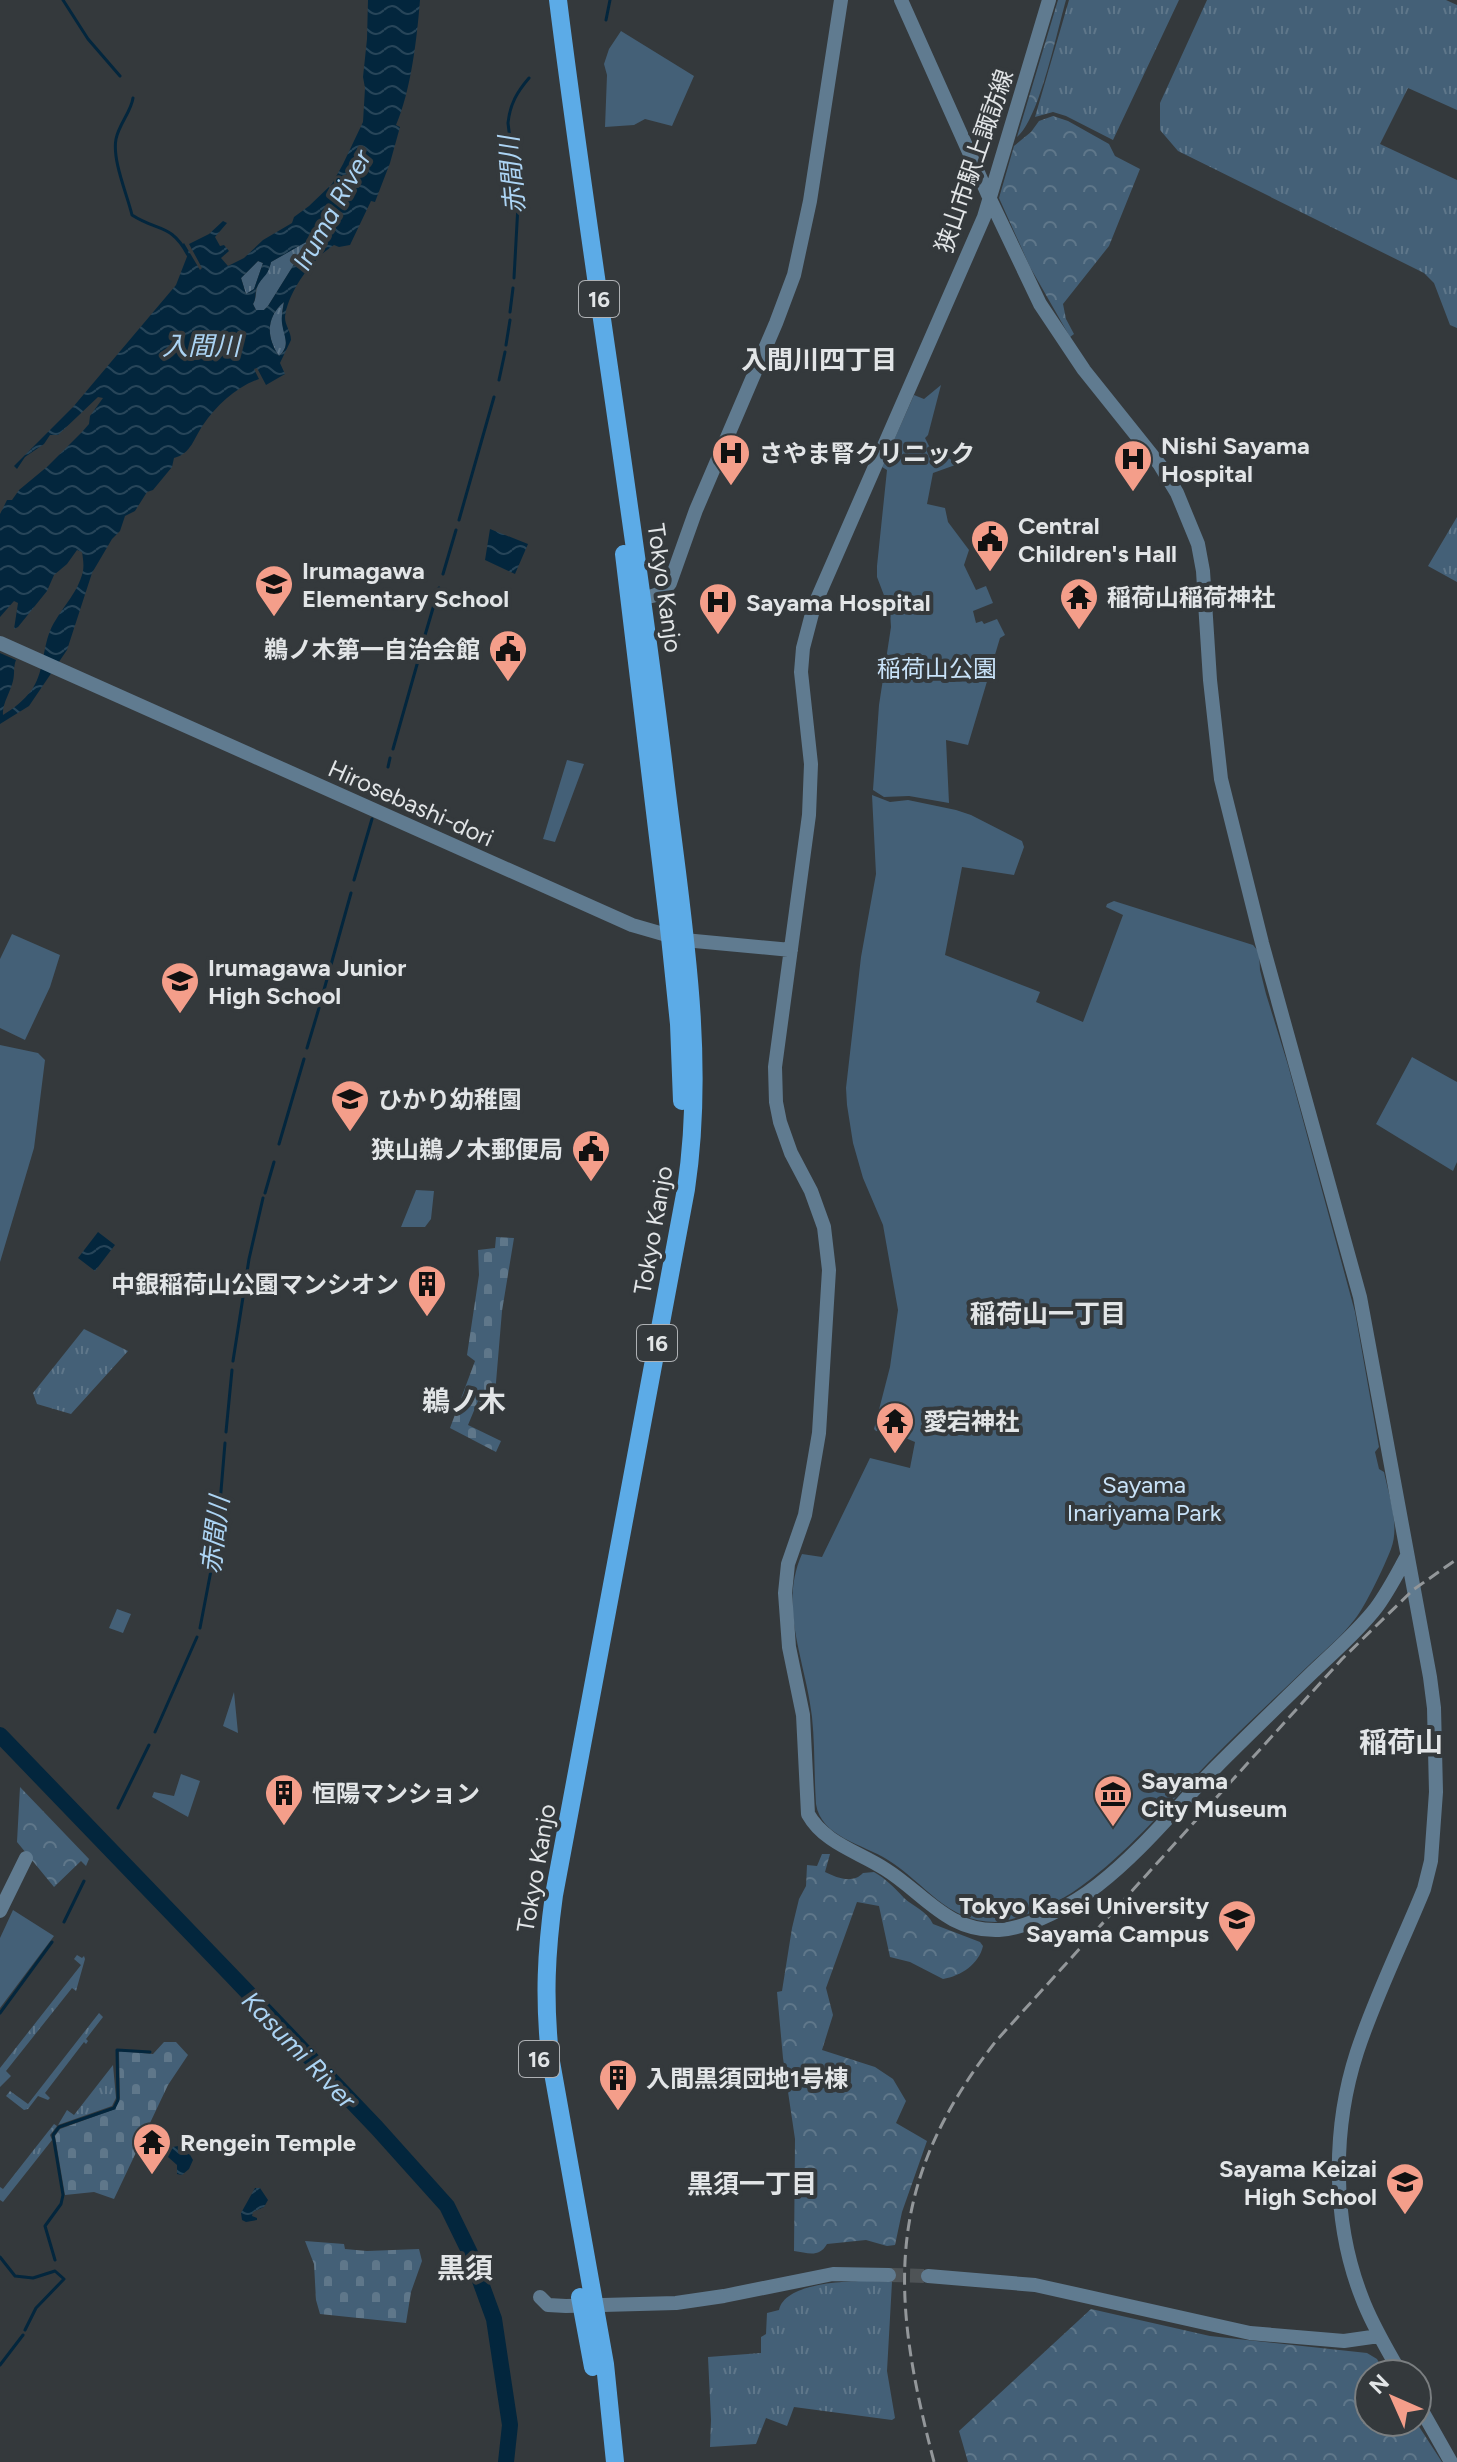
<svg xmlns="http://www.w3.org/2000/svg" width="1457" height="2462" font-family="Figtree,'Noto Sans JP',sans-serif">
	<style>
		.grass { fill: url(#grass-tufts) }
		.forest { fill: url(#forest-crowns) }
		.cemetery { fill: url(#cemetery-stones) }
		.green { fill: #446077 }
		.water { fill: url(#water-waves); fill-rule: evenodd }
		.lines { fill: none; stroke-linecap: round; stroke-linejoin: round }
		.stream { stroke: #03263d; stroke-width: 3 }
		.river { stroke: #03263d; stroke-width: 16 }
		.secondary-tunnel { stroke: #4e5356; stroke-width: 14; stroke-dasharray: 14 7; stroke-linecap: butt }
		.secondary { stroke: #607b90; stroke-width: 14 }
		.highway { stroke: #5cabe7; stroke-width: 18 }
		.rail { stroke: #93979a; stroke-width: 3; stroke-dasharray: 12 6; stroke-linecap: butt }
		.labels { text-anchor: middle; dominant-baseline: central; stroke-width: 8; stroke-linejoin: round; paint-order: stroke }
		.shield { fill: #34393c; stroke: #aeb1b4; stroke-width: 2 }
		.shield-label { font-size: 22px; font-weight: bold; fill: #e2e5e7 }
		.street-label { font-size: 24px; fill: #e2e5e7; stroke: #34393c }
		.poi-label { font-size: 24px; font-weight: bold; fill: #e2e5e7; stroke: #34393c; text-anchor: start }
		.park-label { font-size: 24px; fill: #c8e2f8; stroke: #34393c }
		.water-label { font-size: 26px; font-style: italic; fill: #acd4f4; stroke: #34393c }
		.neighbourhood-label { font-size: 26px; font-weight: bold; fill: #e2e5e7; stroke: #34393c }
		.quarter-label { font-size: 28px; font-weight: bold; fill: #e2e5e7; stroke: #34393c }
	</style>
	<defs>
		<pattern id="grass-tufts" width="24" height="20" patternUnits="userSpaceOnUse" patternTransform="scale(2)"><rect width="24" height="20" fill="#446077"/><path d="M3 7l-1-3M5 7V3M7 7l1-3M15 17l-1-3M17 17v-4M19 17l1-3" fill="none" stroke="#5f778a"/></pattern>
		<pattern id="forest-crowns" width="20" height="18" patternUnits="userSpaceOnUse" patternTransform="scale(2)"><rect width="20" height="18" fill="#446077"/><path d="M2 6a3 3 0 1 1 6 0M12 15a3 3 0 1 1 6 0" fill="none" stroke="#5f778a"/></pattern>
		<pattern id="cemetery-stones" width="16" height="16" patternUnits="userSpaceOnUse" patternTransform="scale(2)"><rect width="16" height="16" fill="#446077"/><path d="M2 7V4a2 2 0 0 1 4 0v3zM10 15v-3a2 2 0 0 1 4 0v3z" fill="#5f778a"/></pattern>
		<pattern id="water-waves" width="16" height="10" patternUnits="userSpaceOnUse" patternTransform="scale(2)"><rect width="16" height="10" fill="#03263d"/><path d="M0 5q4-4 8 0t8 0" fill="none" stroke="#274559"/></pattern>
	</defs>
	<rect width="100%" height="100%" fill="#34393c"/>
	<path class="grass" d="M1069,0H1179L1113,140L1066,116L1053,112L1035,117Z
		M1207,0H1446L1457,5V110L1408,88L1380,144L1457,180V328L1450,325L1434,283L1424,273L1178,151L1160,130V103Z
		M306,242L308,246L293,266L268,306L264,310H256L253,304C257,298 255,292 258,285C263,275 268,275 271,262Z
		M258,261L263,263L254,289L246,294L241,278Z
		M284,302C283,306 282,311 282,316C281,332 293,344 279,356C266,337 266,317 284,302Z
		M1457,517V582L1428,566Z
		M84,1329L128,1351L71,1414L37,1404L33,1393Z
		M77,1955L82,1958L84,1956L85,1959L76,1991L72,1988L6,2071L11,2076L0,2087V2068L81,1965L74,1959Z
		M99,2013L103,2017L86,2039L88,2041L86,2044L84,2042L45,2093L50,2098L48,2100L38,2096L28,2109L24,2110L6,2096L10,2091L28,2104Z
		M113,2065L116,2098L112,2106L58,2125L67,2110L74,2115Z
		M54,2124L57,2126L50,2135L52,2140L3,2202L0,2200V2187L3,2189Z
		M868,2281L892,2282L887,2371L895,2418L892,2420L794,2407L787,2426L766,2418L756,2444L710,2447L711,2420L708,2357L761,2353V2337L766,2334L767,2313L779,2310C785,2283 844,2281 868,2281Z"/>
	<path class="forest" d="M1058,0H1066C1057,31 1039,120 1017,137Z
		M1053,116L1068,121L1109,144L1115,156L1140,169L1109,246L1063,304L1066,319L1074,334L1070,337L1030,267L999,198L1014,146L1031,132L1039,121Z
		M20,1787L89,1859L86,1866L81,1861L54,1887L17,1842Z
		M822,1854H830L825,1872C837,1878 853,1884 863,1873L874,1872C886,1879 895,1888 904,1898C914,1907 927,1911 933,1924L980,1942L983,1946C979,1964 961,1976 943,1979L910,1962L890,1957L879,1906L857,1902L826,1988L833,2015L822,2050L875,2067L893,2079L906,2101L896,2123L927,2141L902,2212L895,2245L887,2246L866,2240L827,2244C819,2258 808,2253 794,2251L795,2139L783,2058L777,1992L782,1991L792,1928L799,1899L806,1886L807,1865L817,1866Z
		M1091,2309L1210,2336L1367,2353L1377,2359L1385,2374H1369V2422H1416L1442,2462H968L959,2431Z"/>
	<path class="cemetery" d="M496,1237L514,1238L502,1311L494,1406L478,1401L468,1425L501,1441L496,1452L450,1428L475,1361L467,1355L479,1275L478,1250L495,1248Z
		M164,2042H176L188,2055L168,2085L114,2199L94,2192L65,2195L55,2136L60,2129L115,2109L120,2098L119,2051L153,2054Z
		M305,2241L344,2244L345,2249L367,2251L419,2249L422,2261L411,2292L406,2323L320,2314L316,2300L314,2264Z"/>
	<path class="green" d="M621,31L694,76L672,126L645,119L634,125L605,127L607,75L604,64L609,49Z
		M941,385L928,435L925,438L929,446L958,464L933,473L927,504L945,508L948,522L969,550L964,565L976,590L986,586L993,603L973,611L976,623L982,621L984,624L997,619L1005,635L1000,638L968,745L946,740L949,803L909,796L884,797L873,790L879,705L891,627L890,611L877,577V566L887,470L882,467L914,395L924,399Z
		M567,760L584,764L555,842L543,839Z
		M872,795L890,802L908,800L956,810L971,815L1022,841L1024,847L1014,875L962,867L945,955L1040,992L1036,1002L1083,1022L1123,915L1106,907L1107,904L1114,901L1253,945L1259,952L1260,970L1266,994L1288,1065L1355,1312L1379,1447L1375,1452L1379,1469L1384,1472C1389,1496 1400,1526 1391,1549C1385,1565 1365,1607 1355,1619C1342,1636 1324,1651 1308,1666C1275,1698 1240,1730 1208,1763C1165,1807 1125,1857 1073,1892C1057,1903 1014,1922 995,1922C947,1922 925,1883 888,1860C863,1844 821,1837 816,1804C814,1775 815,1745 812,1717C806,1662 778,1607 802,1554L822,1557L870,1458L910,1468L915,1442L891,1432L876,1431L874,1429L890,1367L898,1310L883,1225L863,1178L853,1143L847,1105L846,1088L861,957L876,874Z
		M12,934L60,955L50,987L25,1040L0,1028V959Z
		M0,1045L38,1053L45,1060L34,1148L0,1262Z
		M1412,1057L1457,1082V1162L1453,1171L1376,1124Z
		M416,1190L434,1191L431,1219L425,1227H401Z
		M117,1609L131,1614L123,1633L109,1628Z
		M234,1692L238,1733L223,1726Z
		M181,1774L200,1781L188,1817L152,1797L154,1792L174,1796Z
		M13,1910L54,1936L0,2008V1938Z"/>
	<path class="water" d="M368,0H420C417,38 411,91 396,125L400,127L390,163L375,202L371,201L350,245L339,247L334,245C313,258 288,291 285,317C285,326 291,331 291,340L280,363L285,374L266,385L257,368L254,369L259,379C236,387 217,405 203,425C194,438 191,454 174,458L172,467L153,490L147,492L135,511L125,516L120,531L112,539L92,573L67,650L29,706L0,724V653L16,660C13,668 15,673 13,681C10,693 2,704 3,715C13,709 24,700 31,691C44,673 42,651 50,631C59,610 78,594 83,571C84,565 83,558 82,552L77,550L67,564L54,575L47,591L18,627L14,629L18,603L14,601L0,617V514L7,500H12L19,490L48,466L82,432L89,424L90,416L103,398L98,397L58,435H50L44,444L25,457L17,469L14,466L73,407L176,285L188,254L182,245L184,243L200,270L202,268L189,244L209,234L223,221L227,223L215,237L220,246L224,245L229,251L221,258L228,266L244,258L263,240L292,223L294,217L309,206L332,184L343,164L363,122L365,88L363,77L367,39ZM306,242L308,246L293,266L268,306L264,310H256L253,304C257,297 254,292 258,285C264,275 268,276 271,262ZM258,261L263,263L254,289L246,294L241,278ZM284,302C283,309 281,316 282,323C284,338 291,345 279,356C266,337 266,317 284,302Z
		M490,529L528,544L515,574L485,560Z
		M98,1232L115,1245L95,1271L78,1258Z
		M178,2146L185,2152L189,2153L193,2160L189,2169L182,2175L177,2174V2165L168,2157L173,2147Z
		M255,2188H260L268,2200L264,2207L253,2212L252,2216L257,2218V2220L246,2222L242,2220L241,2213Z"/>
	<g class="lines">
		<path class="stream" d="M63,0L88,39L120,76
			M606,20L610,0
			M133,98C131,112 119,124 116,139C112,160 127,194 132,215C158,232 171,223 188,255
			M514,278L518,205L508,123C510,104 517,92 529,78
			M510,312L513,288
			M506,345L510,320
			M499,380L505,352
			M459,520L494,397
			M443,574L456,530
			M420,652L439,588
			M393,749L418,661
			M388,767L390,758
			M354,880L372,819
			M322,997L351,893
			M307,1048L319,1008
			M279,1144L304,1059
			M265,1193L274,1162
			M233,1361L249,1259L263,1198
			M226,1432L232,1370
			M200,1628L217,1539L225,1443
			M155,1732L197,1637
			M118,1808L149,1745
			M64,1922L84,1881
			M0,2013L52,1942
			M0,2257L15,2276L33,2278L55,2271L64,2279L36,2308L25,2330
			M55,2260L45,2226L61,2204L63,2195L53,2135L59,2127L114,2108L118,2100L117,2050L150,2052
			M0,2365L23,2335"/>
		<path class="river" d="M0,1735L233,1977L377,2128L447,2206L470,2253L494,2319L510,2425L506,2462"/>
		<path class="secondary-tunnel" d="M889,2275L928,2276"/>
		<path class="secondary" d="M901,0L989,197L1040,304L1084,370L1160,465L1177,493L1198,544L1203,571L1210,680L1221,779L1262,943L1360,1297L1430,1677L1434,1708L1436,1792L1431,1861L1424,1889C1402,1943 1375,1997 1357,2052C1332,2129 1332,2222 1362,2298C1372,2325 1387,2349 1401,2374
			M1049,0L984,217L814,606L803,648L801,672L811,764L809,815L775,1067L776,1102L780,1122L791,1153L811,1191L824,1227L829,1270L819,1433L805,1515L788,1564L785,1593L789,1647L803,1715L808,1814C824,1843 859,1852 885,1869C925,1894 947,1932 999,1930C1030,1928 1074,1904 1098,1885C1143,1850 1177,1806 1217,1766C1250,1733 1283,1701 1317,1668C1337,1649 1359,1630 1376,1608C1388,1592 1397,1574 1407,1556
			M635,599C649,597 662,596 670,583L696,510L776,323L794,275L810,201L841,0
			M0,643L632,925L684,940L791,950
			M0,1911L26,1858
			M928,2276L1035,2285L1250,2333L1344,2341L1379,2336
			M540,2297L548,2305L566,2306L676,2303L724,2296L833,2274L889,2275
			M1417,2402L1451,2462"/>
		<path class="highway" d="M558,0C590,256 633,511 664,768C680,907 707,1049 686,1189L554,1895C546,1953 544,1998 550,2056L605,2364L615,2462
			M624,554L670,937L679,1024L682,1101
			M580,2297L593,2367"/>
		<path class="rail" d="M934,2462C890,2294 884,2184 996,2041L1342,1659L1413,1590L1457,1559"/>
	</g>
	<defs>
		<symbol id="hospital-pin" viewBox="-11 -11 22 30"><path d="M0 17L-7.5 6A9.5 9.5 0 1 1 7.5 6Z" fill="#f49e8a" stroke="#34393c"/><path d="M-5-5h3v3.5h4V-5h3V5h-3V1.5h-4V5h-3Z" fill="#111"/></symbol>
		<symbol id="civic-pin" viewBox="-11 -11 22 30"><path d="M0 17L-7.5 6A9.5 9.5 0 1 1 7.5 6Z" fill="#f49e8a" stroke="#34393c"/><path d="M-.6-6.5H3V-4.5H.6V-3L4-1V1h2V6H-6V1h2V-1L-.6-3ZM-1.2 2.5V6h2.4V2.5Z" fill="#111"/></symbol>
		<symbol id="school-pin" viewBox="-11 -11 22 30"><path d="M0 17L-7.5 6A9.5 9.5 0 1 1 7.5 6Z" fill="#f49e8a" stroke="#34393c"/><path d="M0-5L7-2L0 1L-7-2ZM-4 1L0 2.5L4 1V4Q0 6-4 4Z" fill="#111"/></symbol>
		<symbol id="temple-pin" viewBox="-11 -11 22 30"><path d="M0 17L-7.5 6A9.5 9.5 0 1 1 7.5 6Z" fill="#f49e8a" stroke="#34393c"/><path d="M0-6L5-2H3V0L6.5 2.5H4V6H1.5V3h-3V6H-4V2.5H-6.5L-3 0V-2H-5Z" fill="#111"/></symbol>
		<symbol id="building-pin" viewBox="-11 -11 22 30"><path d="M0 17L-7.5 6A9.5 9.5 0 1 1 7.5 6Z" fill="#f49e8a" stroke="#34393c"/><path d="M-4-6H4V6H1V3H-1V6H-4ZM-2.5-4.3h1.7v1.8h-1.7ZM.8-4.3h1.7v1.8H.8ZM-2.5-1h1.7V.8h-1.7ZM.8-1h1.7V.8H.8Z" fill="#111"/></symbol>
		<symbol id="museum-pin" viewBox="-11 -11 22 30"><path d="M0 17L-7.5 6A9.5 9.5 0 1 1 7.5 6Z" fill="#f49e8a" stroke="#34393c"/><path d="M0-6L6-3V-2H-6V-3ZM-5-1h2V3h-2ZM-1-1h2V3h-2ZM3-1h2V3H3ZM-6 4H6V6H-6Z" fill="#111"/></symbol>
		<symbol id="university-pin" viewBox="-11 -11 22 30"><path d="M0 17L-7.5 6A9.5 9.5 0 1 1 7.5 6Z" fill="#f49e8a" stroke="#34393c"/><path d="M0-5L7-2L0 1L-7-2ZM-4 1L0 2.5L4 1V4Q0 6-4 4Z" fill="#111"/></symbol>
	</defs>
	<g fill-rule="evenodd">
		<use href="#hospital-pin" x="709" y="431" width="44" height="60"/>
		<use href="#hospital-pin" x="1111" y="437" width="44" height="60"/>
		<use href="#civic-pin" x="968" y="517" width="44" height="60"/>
		<use href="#school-pin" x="252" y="562" width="44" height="60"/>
		<use href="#temple-pin" x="1057" y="575" width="44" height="60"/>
		<use href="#hospital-pin" x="696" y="580" width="44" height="60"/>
		<use href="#civic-pin" x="486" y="627" width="44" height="60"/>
		<use href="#school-pin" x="158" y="959" width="44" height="60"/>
		<use href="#school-pin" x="328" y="1077" width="44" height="60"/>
		<use href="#civic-pin" x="569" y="1127" width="44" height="60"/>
		<use href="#building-pin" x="405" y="1262" width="44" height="60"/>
		<use href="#temple-pin" x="873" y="1399" width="44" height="60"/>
		<use href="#building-pin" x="262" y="1771" width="44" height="60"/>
		<use href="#museum-pin" x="1091" y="1772" width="44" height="60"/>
		<use href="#university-pin" x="1215" y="1897" width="44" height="60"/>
		<use href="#building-pin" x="596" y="2056" width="44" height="60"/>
		<use href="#temple-pin" x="130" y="2120" width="44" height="60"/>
		<use href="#school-pin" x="1383" y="2160" width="44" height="60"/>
	</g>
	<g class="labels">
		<g class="shield">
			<rect x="579" y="281" width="40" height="36" rx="6"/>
			<rect x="637" y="1325" width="40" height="36" rx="6"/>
			<rect x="519" y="2041" width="40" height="36" rx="6"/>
		</g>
		<g class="shield-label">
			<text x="599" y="299">16</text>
			<text x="657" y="1343">16</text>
			<text x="539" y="2059">16</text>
		</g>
		<g class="street-label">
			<text transform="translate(974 161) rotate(-71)">狭山市駅上諏訪線</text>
			<text transform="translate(665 588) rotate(82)">Tokyo Kanjo</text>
			<text transform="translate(411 803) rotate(24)">Hirosebashi-dori</text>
			<text transform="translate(653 1230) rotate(-80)">Tokyo Kanjo</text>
			<text transform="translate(536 1868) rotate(-80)">Tokyo Kanjo</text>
		</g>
		<g class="poi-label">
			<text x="1161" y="445">Nishi Sayama<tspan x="1161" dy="28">Hospital</tspan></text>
			<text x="759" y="453">さやま腎クリニック</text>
			<text x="1018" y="525">Central<tspan x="1018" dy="28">Children's Hall</tspan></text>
			<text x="302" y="570">Irumagawa<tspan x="302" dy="28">Elementary School</tspan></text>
			<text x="1107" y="597">稲荷山稲荷神社</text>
			<text x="746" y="602">Sayama Hospital</text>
			<text x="480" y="649" text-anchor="end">鵜ノ木第一自治会館</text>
			<text x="208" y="967">Irumagawa Junior<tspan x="208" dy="28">High School</tspan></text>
			<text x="378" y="1099">ひかり幼稚園</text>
			<text x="563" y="1149" text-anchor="end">狭山鵜ノ木郵便局</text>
			<text x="399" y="1284" text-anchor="end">中銀稲荷山公園マンシオン</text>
			<text x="923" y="1421">愛宕神社</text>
			<text x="1141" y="1780">Sayama<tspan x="1141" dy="28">City Museum</tspan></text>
			<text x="312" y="1793">恒陽マンション</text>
			<text x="1209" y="1905" text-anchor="end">Tokyo Kasei University<tspan x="1209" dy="28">Sayama Campus</tspan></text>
			<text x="646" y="2078">入間黒須団地1号棟</text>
			<text x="180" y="2142">Rengein Temple</text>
			<text x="1377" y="2168" text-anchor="end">Sayama Keizai<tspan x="1377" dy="28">High School</tspan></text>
		</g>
		<g class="park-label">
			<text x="937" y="668">稲荷山公園</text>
			<text x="1144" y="1484">Sayama<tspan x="1144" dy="28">Inariyama Park</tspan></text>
		</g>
		<g class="water-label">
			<text transform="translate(512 175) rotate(-95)">赤間川</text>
			<text transform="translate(332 210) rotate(-61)">Iruma River</text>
			<text x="201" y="346">入間川</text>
			<text transform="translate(215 1535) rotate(-83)">赤間川</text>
			<text transform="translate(299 2050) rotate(46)">Kasumi River</text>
		</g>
		<g class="neighbourhood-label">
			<text x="819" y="360">入間川四丁目</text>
			<text x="1048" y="1314">稲荷山一丁目</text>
			<text x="752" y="2184">黒須一丁目</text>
		</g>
		<g class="quarter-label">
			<text x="464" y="1401">鵜ノ木</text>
			<text x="1401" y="1742">稲荷山</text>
			<text x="465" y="2268">黒須</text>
		</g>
	</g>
	<g transform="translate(1393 2398) rotate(315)"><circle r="38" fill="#34393c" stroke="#7a7e80" stroke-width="2"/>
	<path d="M0-6L14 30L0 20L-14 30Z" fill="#f49e8a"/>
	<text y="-12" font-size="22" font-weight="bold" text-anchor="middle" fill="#e2e5e7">N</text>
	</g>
</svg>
